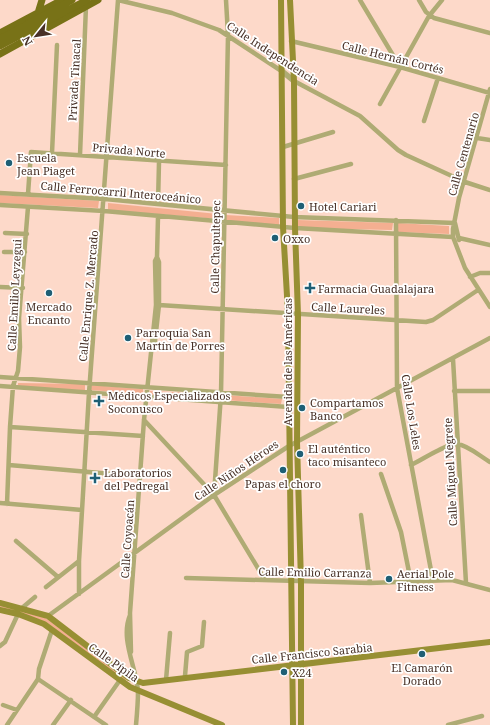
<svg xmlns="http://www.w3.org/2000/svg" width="490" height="725" font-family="'Noto Serif',serif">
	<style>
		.green { fill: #f4af91 }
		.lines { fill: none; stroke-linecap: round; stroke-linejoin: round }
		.minor { stroke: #afab74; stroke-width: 4.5 }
		.tertiary { stroke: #afab74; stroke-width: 5.5 }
		.secondary { stroke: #978f33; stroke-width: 6 }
		.trunk { stroke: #787217; stroke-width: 7 }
		.trunk-bridge { stroke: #787217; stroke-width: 7 }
		.poi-dot { fill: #1f5f75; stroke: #fff; stroke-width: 1.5 }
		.labels { text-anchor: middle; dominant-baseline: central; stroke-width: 3.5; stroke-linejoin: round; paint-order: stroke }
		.street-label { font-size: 11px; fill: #473026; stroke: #fff }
		.poi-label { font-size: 11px; fill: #473026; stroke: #fff; text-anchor: start }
	</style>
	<rect width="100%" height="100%" fill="#fdd9c9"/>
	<path class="green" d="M0,195L99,201L98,208L0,203Z
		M108,203L218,214V219L108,210Z
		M226,215L279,218V226L225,223Z
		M297,220L393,223L392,230L296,228Z
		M398,223L449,226V234L398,232Z
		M18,383L85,384V390L18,389Z
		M91,385L143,389V394L90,390Z
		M150,391L217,394L216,399L149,395Z
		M224,395L282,399L281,404L223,400Z
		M0,605L36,614L47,619L127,678L125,681L46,622L0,607Z"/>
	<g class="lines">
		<path class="minor" d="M118,0L172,13L219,30L283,72
			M360,0L400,67
			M419,0L426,12L434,18L490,33
			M291,41L400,67L490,93
			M294,81L360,116L398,150L406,155L465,182L490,190
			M490,89L459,198L453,229V237L465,268L490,307
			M380,104L429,16L442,0
			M424,121L438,78
			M477,138L490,140
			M283,147L333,132
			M52,153L57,45
			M80,155L86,6
			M294,179L351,164
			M0,193L105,199L294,217L455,223
			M28,194L31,152L226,165
			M158,204L159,162
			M0,205L104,211L295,228L453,237
			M396,220L397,388L433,581
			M455,223L459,240
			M5,233L27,234
			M459,238L490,245
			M4,252H25
			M470,277L480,273H490
			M0,287L23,288
			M159,305L426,322L433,320L478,290
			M152,346L155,341L159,305V262L157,257
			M453,359L466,583
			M0,377L288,397
			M0,386L288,407
			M454,391H490
			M144,420L214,495L265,580
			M10,427L143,436
			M9,465L112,474
			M411,465C422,460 445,444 457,444C468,445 481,457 490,462
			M381,474L401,532L411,582
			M214,495L221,394L228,35L226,0
			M0,503L82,510
			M7,504L10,427L13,386L18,371L20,347L19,318L28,207
			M361,515L370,583
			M16,541L58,577
			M186,578L370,583L452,580L490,590
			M46,587L79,561
			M79,594V561L89,393L118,0
			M22,608L35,597
			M130,615C120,639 136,666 138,691C138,702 137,714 136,725
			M48,616L214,495L289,446L490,338
			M0,646L5,642L18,614
			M131,652L130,613L144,420L156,305L155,261L157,257L158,217
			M185,676L187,652L202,646L204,622
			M38,679L106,725
			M166,680L170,633
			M3,705L17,710
			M94,717L120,680
			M7,725L38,679L39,669L52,630
			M53,725L71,700
			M448,725L482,716"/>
		<path class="tertiary" d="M283,72L294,81"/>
		<path class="secondary" d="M281,0L283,227L288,313L293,725
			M290,0L294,81L295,228L298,315L297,442L301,582V725
			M0,603L48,616L129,678L143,683L490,642
			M0,610L18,614L44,624L130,687L222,725"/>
		<path class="trunk" d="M38,13L42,0
			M0,33L62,0
			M0,54L98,0"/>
		<path class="trunk-bridge" d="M0,39L72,0
			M0,46L87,0"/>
	</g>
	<g class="poi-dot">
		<circle cx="9" cy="163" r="4"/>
		<circle cx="301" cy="206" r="4"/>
		<circle cx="275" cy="238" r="4"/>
		<path d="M308 282h4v4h4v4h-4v4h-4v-4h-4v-4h4z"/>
		<circle cx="49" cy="293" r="4"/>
		<circle cx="128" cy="338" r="4"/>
		<path d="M97 395h4v4h4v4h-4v4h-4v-4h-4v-4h4z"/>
		<circle cx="302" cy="408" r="4"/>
		<circle cx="300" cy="454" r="4"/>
		<circle cx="283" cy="470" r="4"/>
		<path d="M93 472h4v4h4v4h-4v4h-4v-4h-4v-4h4z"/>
		<circle cx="389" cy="579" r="4"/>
		<circle cx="422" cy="654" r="4"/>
		<circle cx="284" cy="672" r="4"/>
	</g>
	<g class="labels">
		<g class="street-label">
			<text transform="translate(273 53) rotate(33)">Calle Independencia</text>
			<text transform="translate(393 57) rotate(14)">Calle Hernán Cortés</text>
			<text transform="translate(74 80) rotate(-87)">Privada Tinacal</text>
			<text transform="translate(129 150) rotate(5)">Privada Norte</text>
			<text transform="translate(463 154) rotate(-74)">Calle Centenario</text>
			<text transform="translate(121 192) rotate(5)">Calle Ferrocarril Interoceánico</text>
			<text transform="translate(215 247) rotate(-89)">Calle Chapultepec</text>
			<text transform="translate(14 295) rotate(-87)">Calle Emilio Leyzegui</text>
			<text transform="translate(88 296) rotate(-85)">Calle Enrique Z. Mercado</text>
			<text transform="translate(348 308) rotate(3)">Calle Laureles</text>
			<text transform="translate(287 362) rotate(-90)">Avenida de las Américas</text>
			<text transform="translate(412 412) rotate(81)">Calle Los Leles</text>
			<text transform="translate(236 470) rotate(-34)">Calle Niños Héroes</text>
			<text transform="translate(450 472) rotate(-93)">Calle Miguel Negrete</text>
			<text transform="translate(127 539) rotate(-86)">Calle Coyoacán</text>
			<text transform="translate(315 572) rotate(1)">Calle Emilio Carranza</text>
			<text transform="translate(312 653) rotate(-6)">Calle Francisco Sarabia</text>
			<text transform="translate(114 662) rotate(35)">Calle Pípila</text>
		</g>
		<g class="poi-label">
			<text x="17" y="157">Escuela<tspan x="17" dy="13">Jean Piaget</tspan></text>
			<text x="309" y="206">Hotel Cariari</text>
			<text x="283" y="238">Oxxo</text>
			<text x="318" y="288">Farmacia Guadalajara</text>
			<text x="49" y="306" text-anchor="middle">Mercado<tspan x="49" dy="13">Encanto</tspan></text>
			<text x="136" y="332">Parroquia San<tspan x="136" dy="13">Martín de Porres</tspan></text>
			<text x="108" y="395">Médicos Especializados<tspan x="108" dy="13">Soconusco</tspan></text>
			<text x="310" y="402">Compartamos<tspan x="310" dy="13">Banco</tspan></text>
			<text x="308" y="448">El auténtico<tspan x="308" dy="13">taco misanteco</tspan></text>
			<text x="104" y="472">Laboratorios<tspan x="104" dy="13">del Pedregal</tspan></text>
			<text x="283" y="483" text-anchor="middle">Papas el choro</text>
			<text x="397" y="573">Aerial Pole<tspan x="397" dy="13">Fitness</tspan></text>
			<text x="422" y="667" text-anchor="middle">El Camarón<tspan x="422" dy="13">Dorado</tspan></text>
			<text x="292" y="672">X24</text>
		</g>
	</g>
	<g transform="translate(36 36) rotate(240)" stroke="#ffffff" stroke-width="3" paint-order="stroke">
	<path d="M0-3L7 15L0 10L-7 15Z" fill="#473026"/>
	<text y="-6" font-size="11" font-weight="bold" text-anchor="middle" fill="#473026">N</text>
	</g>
</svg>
